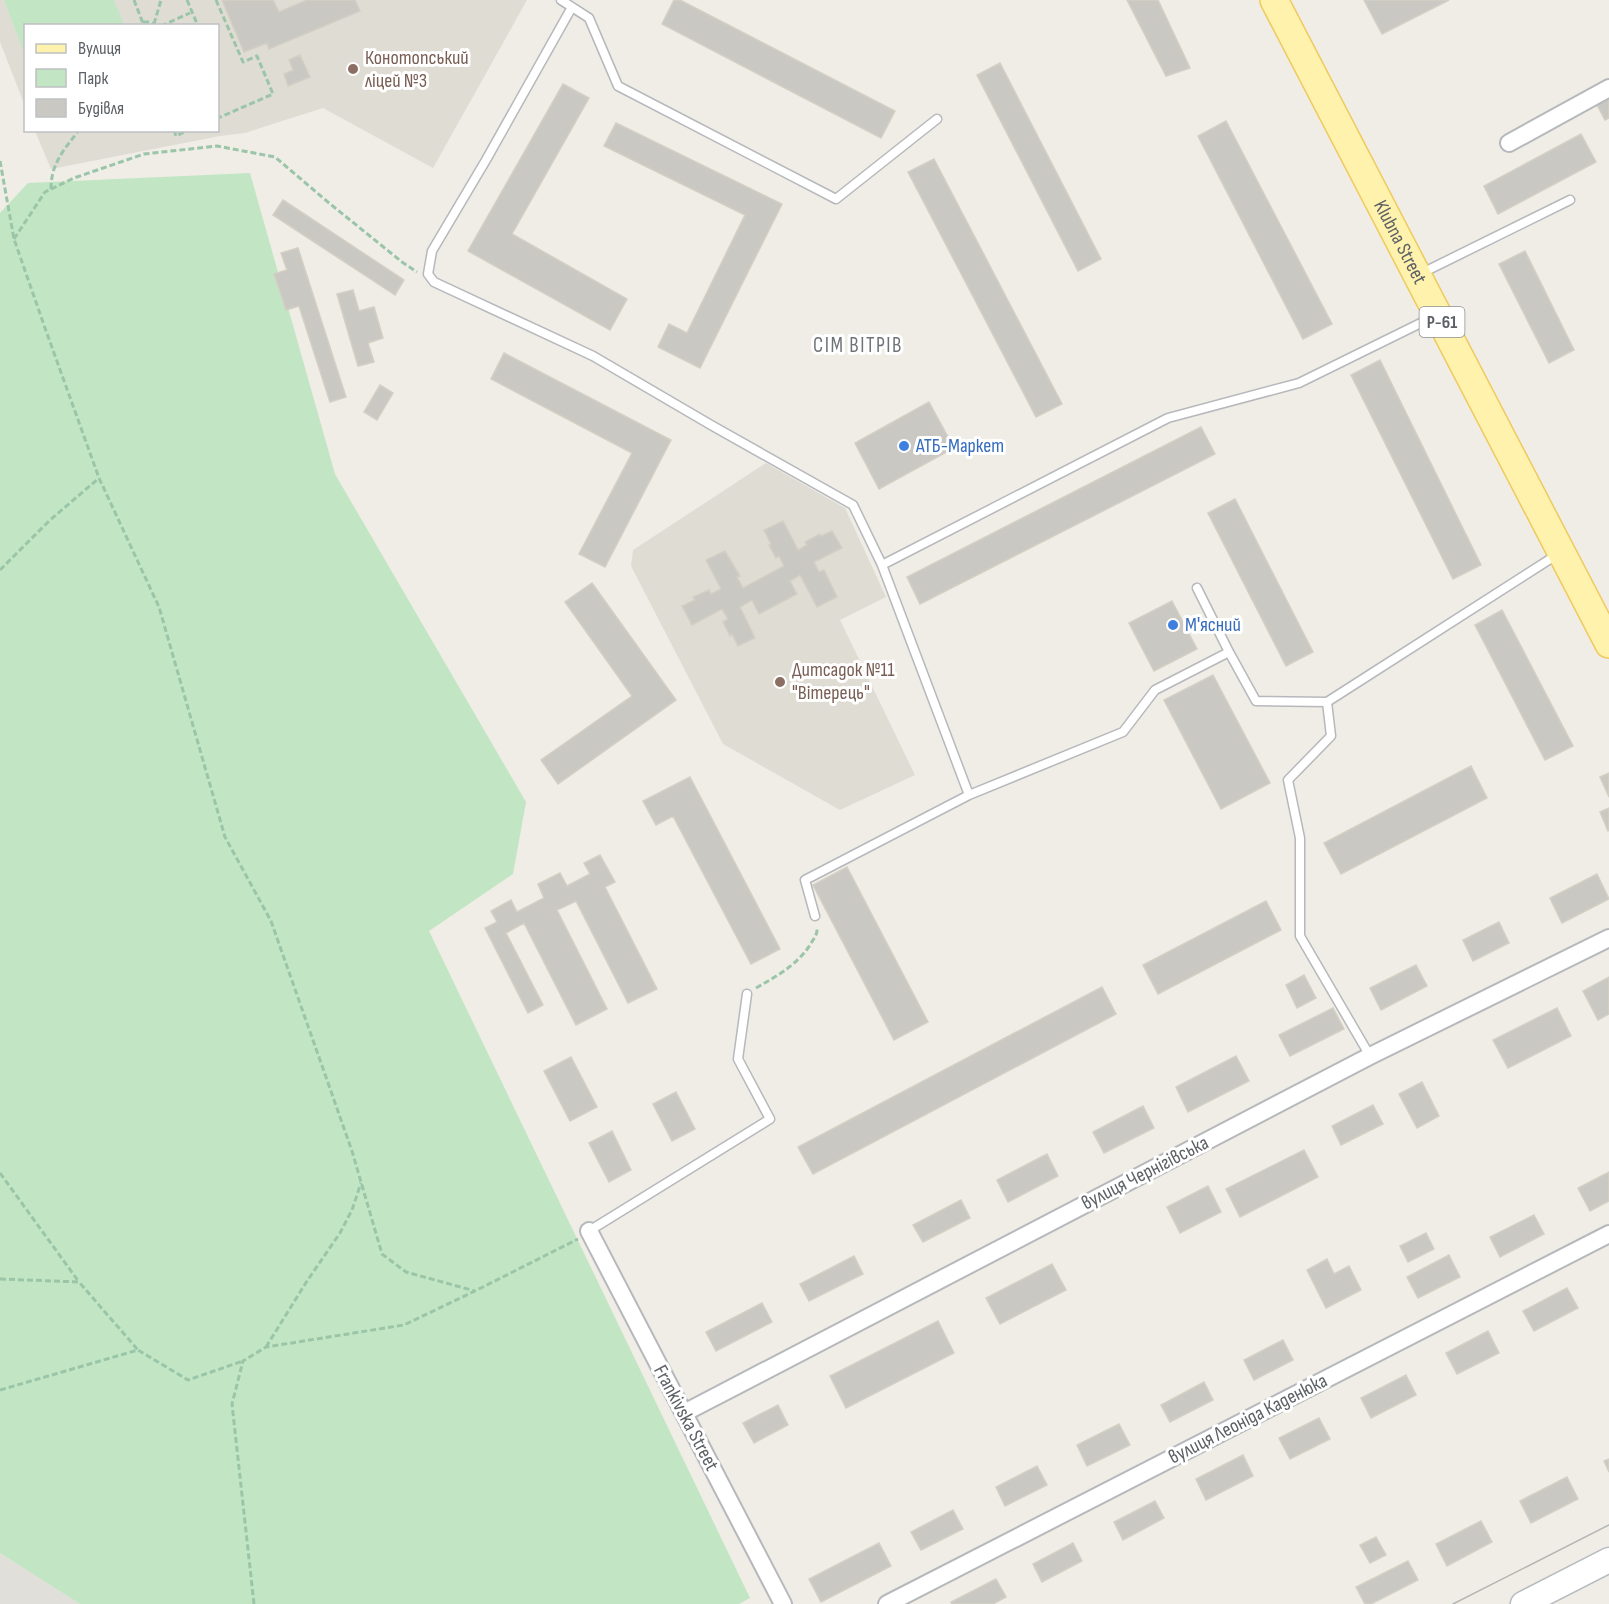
<svg xmlns="http://www.w3.org/2000/svg" width="1609" height="1604" font-family="'Sofia Sans Condensed',sans-serif">
	<style>
		.industrial { fill: #e1dfda }
		.education { fill: #dfdcd4 }
		.green { fill: #c2e6c3 }
		.building { fill: #cac8c3; stroke: #d4cfc4; stroke-width: 1.5 }
		.lines { fill: none; stroke-linecap: round; stroke-linejoin: round }
		.lane-casing { stroke: #b6b8bc; stroke-width: 11 }
		.street-casing { stroke: #b6b8bc; stroke-width: 20 }
		.secondary-casing { stroke: #b7babf; stroke-width: 27 }
		.primary-casing { stroke: #efca5e; stroke-width: 30 }
		.path { stroke: #9ac5a8; stroke-width: 3; stroke-dasharray: 6 3; stroke-linecap: butt }
		.lane { stroke: #fff; stroke-width: 8 }
		.street { stroke: #fff; stroke-width: 16 }
		.secondary { stroke: #fff; stroke-width: 24 }
		.primary { stroke: #fef2ac; stroke-width: 27 }
		.tram { stroke: #b4b5b6; stroke-width: 1.5 }
		.education-dot { fill: #8d6e63; stroke: #fff; stroke-width: 2 }
		.shop-dot { fill: #3f7fe0; stroke: #fff; stroke-width: 2 }
		.labels { text-anchor: middle; dominant-baseline: central; stroke-width: 6; stroke-linejoin: round; paint-order: stroke }
		.shield { fill: #fff; stroke: #8e9094; stroke-width: 1.5 }
		.shield-label { font-size: 18px; font-weight: bold; fill: #5d6166 }
		.education-label { font-size: 20px; fill: #785e54; stroke: #fff; text-anchor: start }
		.street-label { font-size: 20px; fill: #5d6166; stroke: #fff }
		.shop-label { font-size: 20px; fill: #366cbe; stroke: #fff; text-anchor: start }
		.neighbourhood-label { font-size: 21px; letter-spacing: 1.5px; fill: #6e7378; stroke: #fff }
	</style>
	<rect width="100%" height="100%" fill="#efede5"/>
	<path class="industrial" d="M0,1553L80,1604H0Z"/>
	<path class="education" d="M0,0H527L433,168L323,108L245,133L220,136L51,169L35,131L218,130V26H26L25,106L0,42Z
		M766,463L845,508L886,597L840,620L915,775L840,810L723,744L631,566L633,550Z"/>
	<path class="green" d="M4,0H114L124,25L26,26L25,55Z
		M250,173L335,474L526,802L513,874L429,931L750,1598L739,1604H80L0,1553V213L28,183Z"/>
	<path class="building" d="M222,0H273L279,12L307,0H355L360,11L269,49L267,43L244,52Z
		M674,0H680L895,111L881,138L662,24Z
		M1127,0H1158L1190,68L1166,76Z
		M1364,0H1449L1382,34Z
		M300,55L310,77L288,86L284,74L293,70L289,60Z
		M1000,63L1101,259L1078,271L977,75Z
		M563,84L589,98L512,234L627,299L610,330L468,251Z
		M1609,94V118L1605,120L1595,101Z
		M1226,121L1332,324L1303,339L1198,136Z
		M616,123L782,204L700,368L658,347L669,324L687,333L745,215L604,146Z
		M1581,134L1596,162L1498,214L1484,186Z
		M934,159L1062,404L1036,417L908,172Z
		M283,200L404,280L395,295L273,215Z
		M298,248L346,397L330,402L299,306L286,310L274,274L287,270L281,253Z
		M1525,251L1574,350L1549,363L1499,264Z
		M353,290L359,311L374,307L383,338L368,343L374,362L358,366L337,294Z
		M504,353L671,440L605,567L579,554L632,453L491,379Z
		M1380,360L1481,565L1453,579L1351,375Z
		M380,385L393,393L377,420L364,412Z
		M929,402L954,448L879,489L855,443Z
		M1201,427L1215,454L920,604L907,577Z
		M1235,499L1313,652L1286,666L1208,513Z
		M783,521L798,550L807,545L805,542L820,534L821,536L832,531L842,548L814,562L819,572L824,570L837,597L817,607L800,575L790,581L797,594L759,614L752,600L740,607L755,638L738,646L732,634L730,636L723,622L728,619L722,609L692,625L682,606L695,600L693,597L709,590L711,594L721,589L706,560L725,551L740,576L737,577L743,588L784,566L779,556L776,558L769,545L771,544L764,530Z
		M592,583L676,700L558,784L541,760L632,696L565,602Z
		M1172,601L1197,649L1154,671L1129,623Z
		M1502,610L1573,746L1545,760L1475,625Z
		M1213,675L1270,783L1221,809L1164,700Z
		M1471,766L1487,798L1341,874L1324,843Z
		M1609,773V797L1600,777Z
		M690,777L780,949L751,964L673,816L656,825L643,801Z
		M1609,808V830L1608,831L1600,812Z
		M600,855L615,882L605,887L657,989L628,1003L576,901L557,910L607,1009L576,1025L524,923L506,933L543,1005L528,1013L485,928L497,922L491,911L511,900L517,912L544,898L538,884L560,873L567,886L590,874L584,863Z
		M847,867L928,1022L894,1040L813,885Z
		M1597,874L1609,899L1562,923L1550,898Z
		M1266,901L1281,930L1158,994L1143,965Z
		M1499,922L1509,943L1473,961L1463,940Z
		M1416,965L1427,986L1381,1010L1370,988Z
		M1304,975L1316,998L1297,1008L1286,985Z
		M1609,977V1014L1598,1020L1583,991Z
		M1102,987L1116,1014L813,1174L798,1147Z
		M1333,1008L1344,1029L1290,1056L1279,1035Z
		M1557,1008L1571,1036L1508,1068L1493,1040Z
		M1236,1056L1249,1081L1188,1112L1176,1087Z
		M571,1057L597,1107L570,1121L544,1071Z
		M1422,1082L1439,1116L1417,1128L1399,1094Z
		M676,1092L695,1129L672,1141L653,1104Z
		M1373,1105L1383,1124L1341,1145L1332,1126Z
		M1143,1106L1154,1128L1104,1153L1093,1132Z
		M612,1131L631,1170L609,1182L589,1143Z
		M1304,1150L1318,1177L1240,1217L1226,1189Z
		M1047,1154L1058,1176L1008,1202L997,1180Z
		M1609,1172V1201L1590,1211L1578,1188Z
		M1208,1186L1221,1212L1180,1233L1167,1207Z
		M961,1200L970,1218L923,1242L913,1225Z
		M1534,1215L1544,1234L1500,1257L1490,1237Z
		M1426,1233L1434,1249L1408,1262L1400,1246Z
		M1449,1255L1460,1277L1418,1298L1407,1277Z
		M854,1256L863,1274L809,1301L800,1284Z
		M1327,1259L1334,1274L1349,1266L1361,1290L1326,1308L1307,1270Z
		M1052,1264L1066,1290L1000,1324L986,1298Z
		M1567,1288L1578,1308L1534,1331L1523,1311Z
		M762,1303L772,1322L716,1351L706,1332Z
		M938,1321L954,1353L846,1408L830,1376Z
		M1488,1331L1499,1353L1457,1374L1446,1353Z
		M1283,1340L1293,1360L1254,1380L1244,1360Z
		M1406,1375L1416,1395L1371,1418L1361,1398Z
		M1204,1382L1213,1400L1170,1422L1161,1405Z
		M778,1405L788,1425L754,1443L743,1423Z
		M1319,1418L1330,1439L1290,1459L1279,1438Z
		M1119,1424L1130,1445L1087,1466L1077,1445Z
		M1243,1455L1253,1476L1206,1500L1196,1479Z
		M1609,1459V1472L1604,1461Z
		M1037,1466L1047,1485L1005,1506L996,1487Z
		M1567,1477L1578,1499L1531,1523L1520,1501Z
		M1155,1501L1164,1518L1123,1540L1114,1522Z
		M953,1510L963,1529L921,1550L911,1532Z
		M1481,1521L1492,1542L1447,1566L1436,1544Z
		M1376,1537L1386,1555L1370,1563L1360,1545Z
		M879,1543L891,1566L821,1602L809,1579Z
		M1073,1543L1082,1561L1042,1582L1033,1564Z
		M1408,1561L1418,1580L1371,1604H1365L1356,1587Z
		M996,1579L1006,1597L993,1604H952L951,1602Z"/>
	<g class="lines">
		<defs>
			<path id="lane" d="M561,0L589,18L618,86L836,199L937,119
				M572,7L486,160L432,251L428,274L434,282L593,356L711,425L853,505L882,565
				M1420,274L1570,200
				M1197,588L1229,652L1256,701L1327,702L1558,554
				M1327,702L1331,736L1288,780L1300,838V936L1370,1056
				M969,795L882,565L1168,418L1299,383L1435,316
				M815,916L805,880L969,795L1123,732L1155,690L1229,652
				M589,1231L770,1119L738,1059L747,994"/>
			<path id="street" d="M1509,143L1609,88
				M589,1231L783,1604
				M684,1413L1370,1056L1609,938
				M887,1604L1609,1234"/>
			<path id="secondary" d="M1523,1604L1609,1560"/>
			<g id="primary">
				<path id="s1" d="M1274,0L1609,644"/>
			</g>
		</defs>
		<use href="#lane" class="lane-casing"/>
		<use href="#street" class="street-casing"/>
		<use href="#secondary" class="secondary-casing"/>
		<use href="#primary" class="primary-casing"/>
		<path class="path" d="M134,0L144,26
			M187,0L198,26
			M216,0L243,62L257,56L273,94L218,118
			M143,22H150L155,25
			M154,24L161,0
			M161,26L190,13
			M218,72V73
			M174,130L176,136L188,130
			M0,161L14,239L45,328L99,478L159,607L225,837L271,921L352,1151L382,1254L406,1272L475,1291
			M51,189C51,163 64,150 79,130
			M14,239L45,192L74,178L144,154L217,146L275,157L329,203L402,262L417,272
			M0,570L49,521L99,478
			M756,988C777,976 797,965 810,945C813,939 818,935 817,927
			M0,1173L79,1282
			M0,1279L79,1282L138,1350
			M266,1347L307,1281L340,1233L352,1210L361,1183
			M0,1390L138,1350L188,1380L243,1361
			M254,1604L232,1404L243,1361L266,1347L404,1325L475,1291L578,1239"/>
		<use href="#lane" class="lane"/>
		<use href="#street" class="street"/>
		<use href="#secondary" class="secondary"/>
		<use href="#primary" class="primary"/>
		<path class="tram" d="M1453,1604L1609,1525"/>
	</g>
	<g class="education-dot">
		<circle cx="353" cy="69" r="6"/>
		<circle cx="780" cy="682" r="6"/>
	</g>
	<g class="shop-dot">
		<circle cx="904" cy="446" r="6"/>
		<circle cx="1173" cy="625" r="6"/>
	</g>
	<g class="labels">
		<rect class="shield" x="1419.5" y="307" width="45" height="30" rx="4.5"/>
		<g class="shield-label">
			<text x="1442" y="322">Р-61</text>
		</g>
		<g class="education-label">
			<text x="365" y="58">Конотопський<tspan x="365" dy="23">ліцей №3</tspan></text>
			<text x="792" y="670">Дитсадок №11<tspan x="792" dy="23">"Вітерець"</tspan></text>
		</g>
		<g class="street-label">
			<text stroke="none"><textPath href="#s1" startOffset="273">Klubna Street</textPath></text>
			<text transform="translate(1145 1173) rotate(-27)">вулиця Чернігівська</text>
			<text transform="translate(686 1418) rotate(62)">Frankivska Street</text>
			<text transform="translate(1248 1419) rotate(-27)">вулиця Леоніда Каденюка</text>
		</g>
		<g class="shop-label">
			<text x="916" y="446">АТБ-Маркет</text>
			<text x="1185" y="625">М'ясний</text>
		</g>
		<g class="neighbourhood-label">
			<text x="858" y="345">СІМ ВІТРІВ</text>
		</g>
	</g>
	<rect x="24" y="24" width="195" height="108" fill="#ffffff" stroke="#bec0c2" stroke-width="1.5"/>
	<rect x="36" y="44" width="30" height="9" fill="#fef2ac" stroke="#bec0c2" stroke-width="1.5"/>
	<text x="78" y="54" font-size="18" fill="#5d6166">Вулиця</text>
	<rect x="36" y="69" width="30" height="18" fill="#c2e6c3" stroke="#bec0c2" stroke-width="1.5"/>
	<text x="78" y="84" font-size="18" fill="#5d6166">Парк</text>
	<rect x="36" y="99" width="30" height="18" fill="#cac8c3" stroke="#bec0c2" stroke-width="1.5"/>
	<text x="78" y="114" font-size="18" fill="#5d6166">Будівля</text>
</svg>
